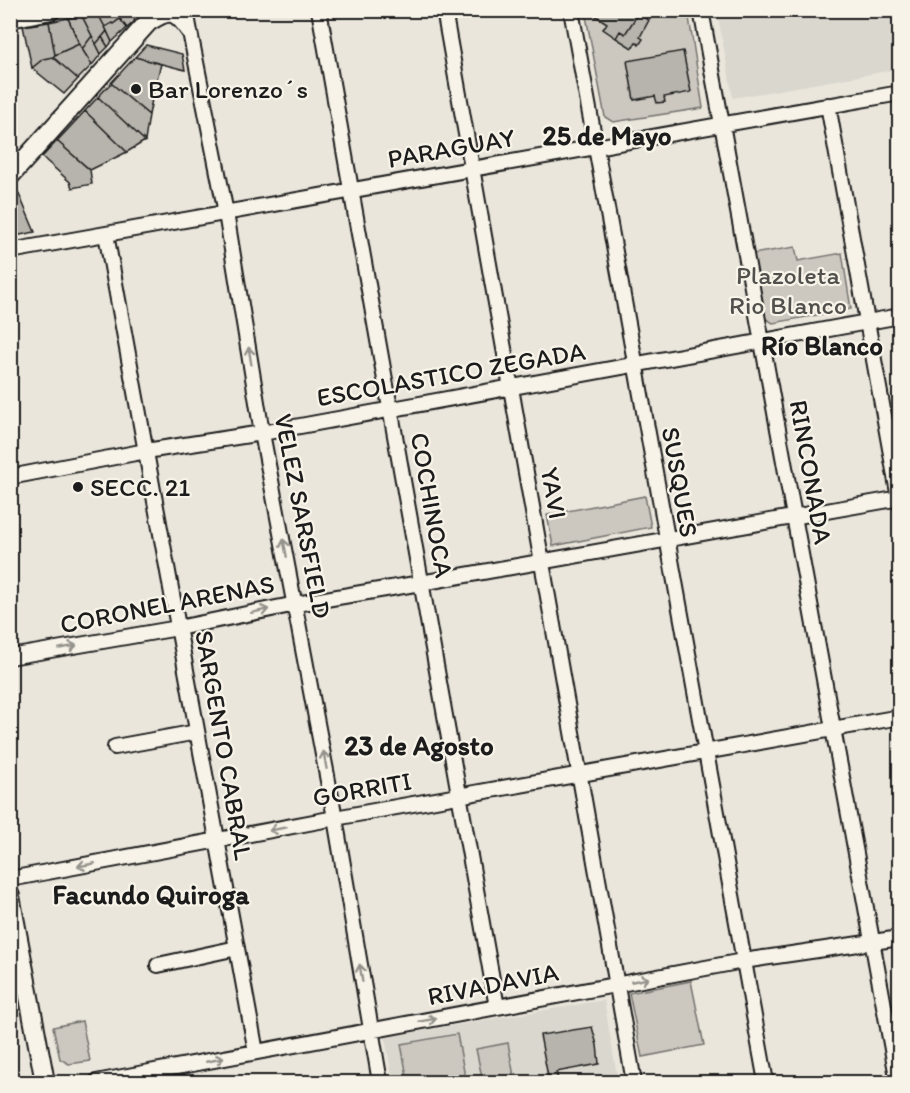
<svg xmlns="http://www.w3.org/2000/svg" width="910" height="1093" font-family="Itim,sans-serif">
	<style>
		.built { fill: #dad7ce }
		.green { fill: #ccc8c0; stroke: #74726e; stroke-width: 1.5 }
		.building { fill: #b6b4ac; stroke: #1c1c1c; stroke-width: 1.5 }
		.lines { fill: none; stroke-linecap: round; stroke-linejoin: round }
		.street-casing { stroke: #1c1c1c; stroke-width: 18 }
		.secondary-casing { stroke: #1c1c1c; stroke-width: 22 }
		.street { stroke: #f7f3e8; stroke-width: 14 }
		.secondary { stroke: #f7f3e8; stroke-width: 18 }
		.oneway { stroke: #94928c }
		.poi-dot { fill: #1c1c1c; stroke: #f7f3e8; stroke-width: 2 }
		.labels { text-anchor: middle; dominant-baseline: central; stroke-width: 4.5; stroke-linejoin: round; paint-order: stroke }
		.poi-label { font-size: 26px; fill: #1c1c1c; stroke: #f7f3e8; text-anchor: start }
		.street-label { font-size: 26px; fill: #1c1c1c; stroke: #f7f3e8 }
		.park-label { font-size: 26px; fill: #51504d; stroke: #f7f3e8 }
		.neighbourhood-label { font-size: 27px; font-weight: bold; fill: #1c1c1c; stroke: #f7f3e8 }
	</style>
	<rect width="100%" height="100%" fill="#eae6dc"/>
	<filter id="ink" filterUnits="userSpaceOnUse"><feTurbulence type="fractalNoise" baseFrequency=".0167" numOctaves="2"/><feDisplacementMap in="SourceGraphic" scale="12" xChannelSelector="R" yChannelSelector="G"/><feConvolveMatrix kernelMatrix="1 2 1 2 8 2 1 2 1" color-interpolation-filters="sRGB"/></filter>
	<g filter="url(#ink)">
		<path class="built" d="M717,11H899V69L733,98Z
			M604,1000L618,1082H393L385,1037Z"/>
		<path class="green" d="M585,11H688L703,108L613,122L605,117Z
			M795,247L798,261L842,253L851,309L773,323L761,316L752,254Z
			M645,496L651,527L553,546L547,515Z
			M691,981L704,1045L642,1057L629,993Z
			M82,1021L90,1061L69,1064L60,1059L53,1027Z
			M457,1034L466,1082H408L401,1044Z
			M508,1043L515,1082H483L476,1049Z"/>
		<path class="building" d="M131,10L135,17L134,22L127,28L120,19L122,17L117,11Z
			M593,10H632L638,14L625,34L620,31L616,38L603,29L607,23L591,13Z
			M117,11L122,17L113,24L112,23L105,27L98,14Z
			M98,14L107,31L96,44L82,16Z
			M638,14L649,20L640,37L643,39L639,45L636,42L632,48L616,38L620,31L625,34Z
			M82,16L92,36L82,49L68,18Z
			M68,18L79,44L55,55L49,22Z
			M120,19L127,28L112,42L105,27L112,23L113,24Z
			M49,22L55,55L53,57L43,59L32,68L23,26Z
			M107,31L112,42L108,47L102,37Z
			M92,36L101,54L92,65L82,49Z
			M102,37L108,47L101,54L96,44Z
			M79,44L92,65L78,79L53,57L55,55Z
			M146,45L182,54L185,70L135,57Z
			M683,51L691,92L664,97L665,102L657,103L655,96L634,100L627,61Z
			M53,57L78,79L64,94L32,68L43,59Z
			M135,57L161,64L153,94L149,115L111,83Z
			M111,83L149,115L145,141L98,97Z
			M98,97L145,141L127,152L85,111Z
			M85,111L127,152L90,170L57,141Z
			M57,141L90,170L92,184L72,188L70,182L42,157Z
			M10,191L18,192L35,232L10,237Z
			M592,1027L597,1045L599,1064L556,1072L559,1082H549L540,1035Z"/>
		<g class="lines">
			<defs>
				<path id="street" d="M186,10L190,32L226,213L262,433L335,818L380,1082
					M319,10L497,1007
					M444,10L634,1082
					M571,10L766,1082
					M701,10L898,1082
					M152,22C172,9 176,14 189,32
					M828,105L900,504
					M106,234L256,1052
					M10,251L900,93
					M10,477L146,451L262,433L900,316
					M10,657L178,628L296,604L421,583L900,498
					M115,747L197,732
					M10,879L335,818L900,717
					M158,965L237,948
					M96,1082L743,961L900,938"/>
				<path id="secondary" d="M10,18L51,10
					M10,176L159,10
					M10,896L45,1082"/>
			</defs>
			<use href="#street" class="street-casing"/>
			<use href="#secondary" class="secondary-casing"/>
			<use href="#street" class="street"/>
			<use href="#secondary" class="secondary"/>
		</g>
		<defs><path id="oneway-shaft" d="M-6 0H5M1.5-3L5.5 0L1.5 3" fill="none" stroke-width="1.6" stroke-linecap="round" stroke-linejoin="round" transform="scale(1.5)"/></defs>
		<g class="oneway">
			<use href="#oneway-shaft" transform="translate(250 356) rotate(-99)"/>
			<use href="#oneway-shaft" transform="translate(285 548) rotate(-101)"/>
			<use href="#oneway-shaft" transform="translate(260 611) rotate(-12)"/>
			<use href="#oneway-shaft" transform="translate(68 647) rotate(-10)"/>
			<use href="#oneway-shaft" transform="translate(325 760) rotate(-100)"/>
			<use href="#oneway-shaft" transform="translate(278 829) rotate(169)"/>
			<use href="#oneway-shaft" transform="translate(86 865) rotate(169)"/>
			<use href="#oneway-shaft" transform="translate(361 973) rotate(-99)"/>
			<use href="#oneway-shaft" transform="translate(640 980) rotate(-11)"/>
			<use href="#oneway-shaft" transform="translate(428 1020) rotate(-11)"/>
			<use href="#oneway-shaft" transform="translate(215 1060) rotate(-11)"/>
		</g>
	</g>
	<g class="poi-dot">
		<circle cx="136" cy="89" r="6"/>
		<circle cx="78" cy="487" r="6"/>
	</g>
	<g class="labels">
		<g class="poi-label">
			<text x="148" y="89">Bar Lorenzo´s</text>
			<text x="90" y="487">SECC. 21</text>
		</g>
		<g class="street-label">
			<text transform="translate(451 148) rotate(-10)">PARAGUAY</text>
			<text transform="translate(451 374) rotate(-10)">ESCOLASTICO ZEGADA</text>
			<text transform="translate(811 472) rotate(80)">RINCONADA</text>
			<text transform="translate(680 482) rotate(80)">SUSQUES</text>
			<text transform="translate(554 493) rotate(80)">YAVI</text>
			<text transform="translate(432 505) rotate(80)">COCHINOCA</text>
			<text transform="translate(303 516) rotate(79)">VELEZ SARSFIELD</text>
			<text transform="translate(167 604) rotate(-11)">CORONEL ARENAS</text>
			<text transform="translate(224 745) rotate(80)">SARGENTO CABRAL</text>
			<text transform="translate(362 789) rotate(-10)">GORRITI</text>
			<text transform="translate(493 984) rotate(-11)">RIVADAVIA</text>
		</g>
		<g class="park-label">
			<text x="788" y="275">Plazoleta<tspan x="788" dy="30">Rio Blanco</tspan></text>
		</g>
		<g class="neighbourhood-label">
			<text x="607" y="135">25 de Mayo</text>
			<text x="822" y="345">Río Blanco</text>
			<text x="419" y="745">23 de Agosto</text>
			<text x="151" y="894">Facundo Quiroga</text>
		</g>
	</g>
	<rect width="910" height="1093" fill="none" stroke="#f7f3e8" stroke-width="36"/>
	<rect x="18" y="18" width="874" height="1057" fill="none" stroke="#1c1c1c" stroke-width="2" filter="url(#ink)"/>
</svg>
